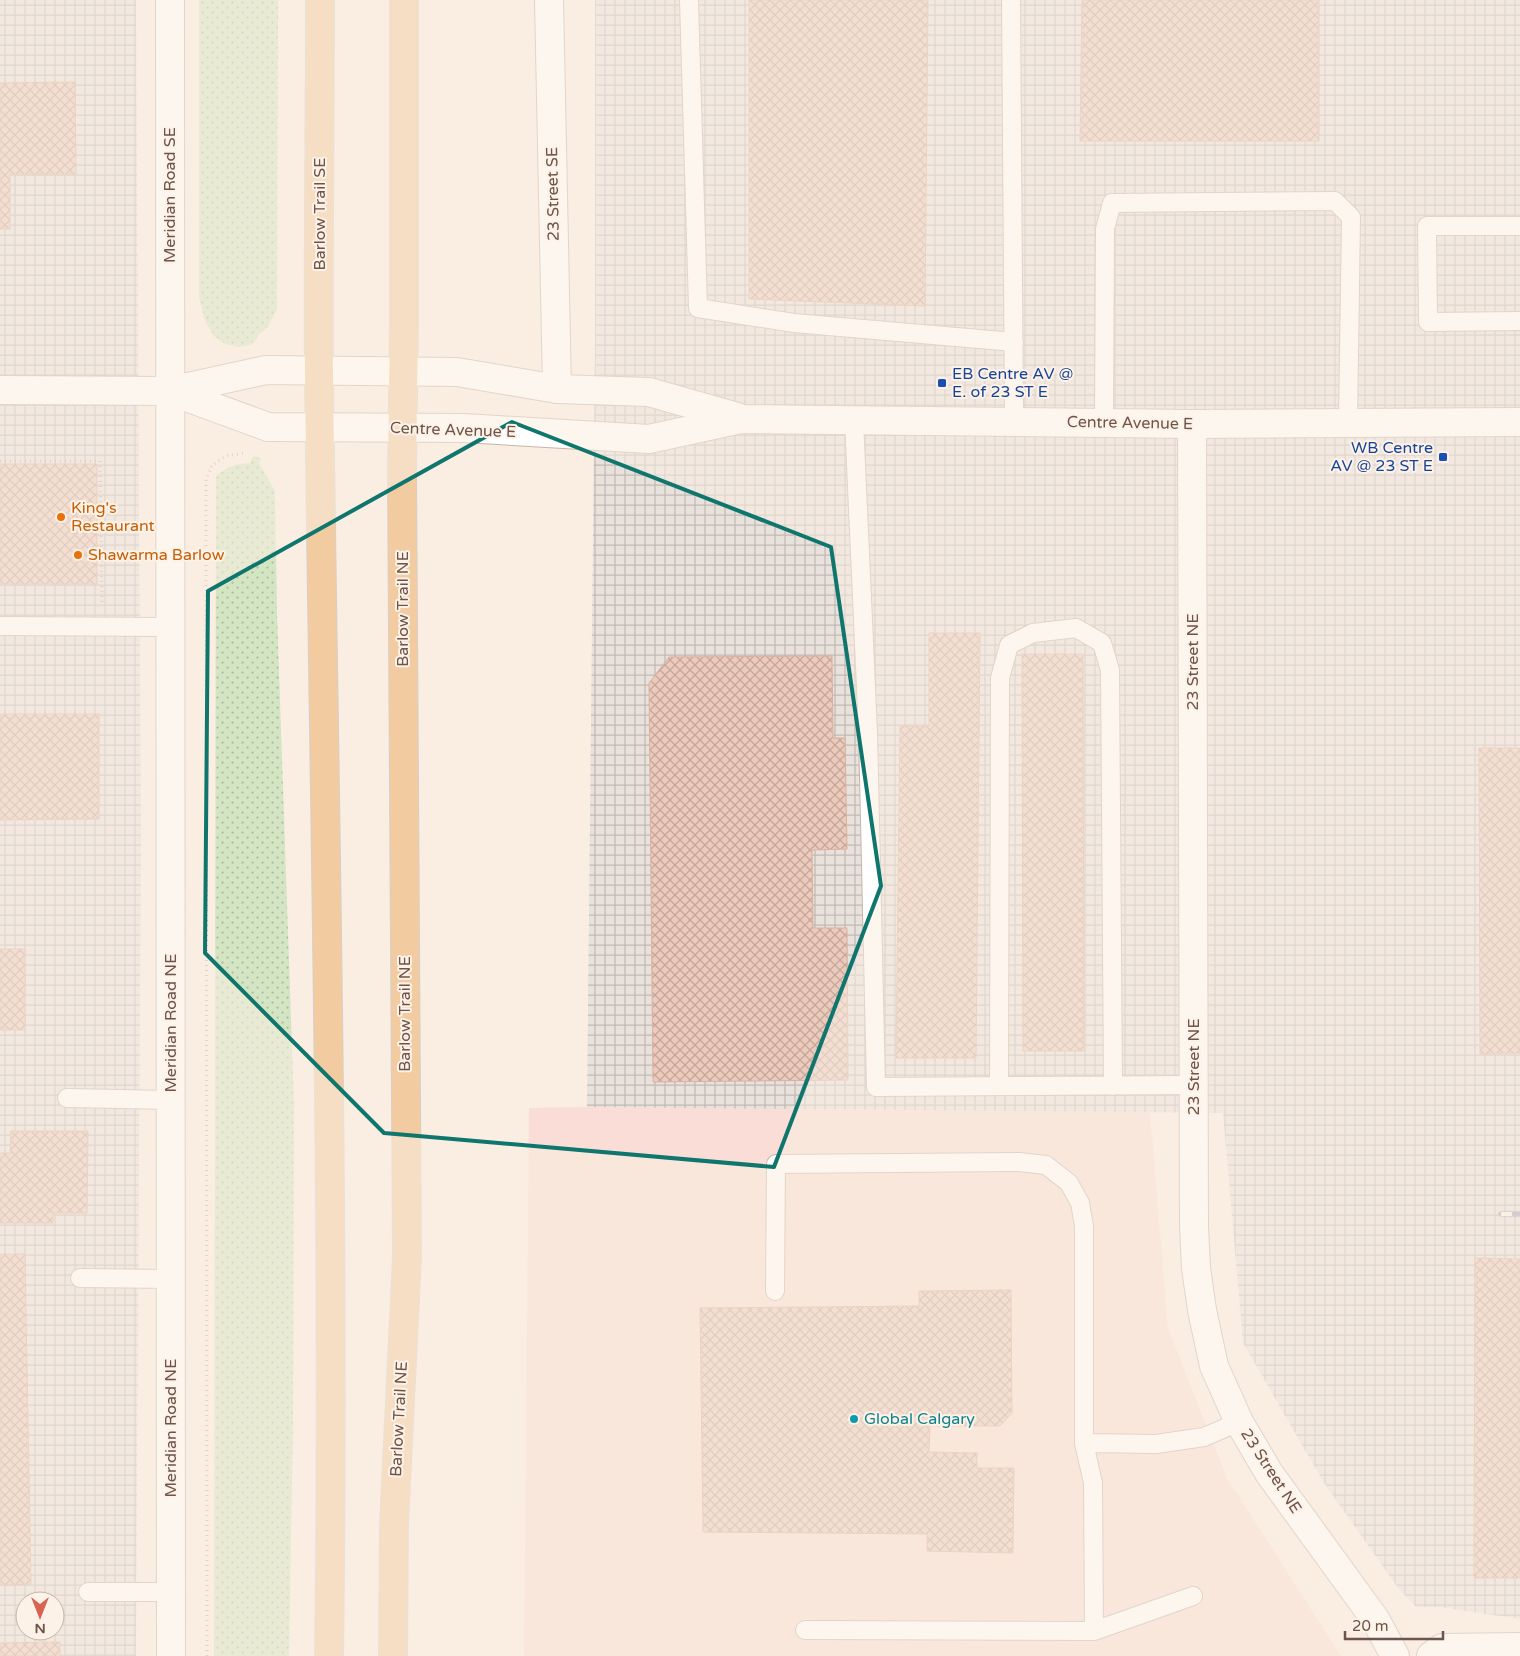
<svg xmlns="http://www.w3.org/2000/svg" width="1520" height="1656" font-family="'Varela Round',sans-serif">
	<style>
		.commercial { fill: #f9ddd6 }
		.industrial { fill: url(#industrial-grid); fill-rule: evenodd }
		.grass { fill: url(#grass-dots) }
		.building { fill: url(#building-cross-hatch); stroke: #ddb09e }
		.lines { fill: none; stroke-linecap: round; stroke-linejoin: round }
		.service-casing { stroke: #c8b5aa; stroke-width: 20 }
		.minor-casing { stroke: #c8b5aa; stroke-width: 30 }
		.tertiary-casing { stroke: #c8b5aa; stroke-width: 30 }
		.primary-casing { stroke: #d6cfcd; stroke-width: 30 }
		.path { stroke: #d0aea0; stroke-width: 3; stroke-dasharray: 1 4; stroke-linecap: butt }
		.service { stroke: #fff; stroke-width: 18 }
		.minor { stroke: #fff; stroke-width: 28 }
		.tertiary { stroke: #fff; stroke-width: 28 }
		.primary { stroke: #f2cba0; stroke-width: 28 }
		.rail-casing { stroke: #b0a2c0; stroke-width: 5.5 }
		.rail { stroke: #fdf2e7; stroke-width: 4; stroke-dasharray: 11; stroke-linecap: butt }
		.marked { fill: none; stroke: #0f766e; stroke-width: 4; stroke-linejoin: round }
		.transit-dot { fill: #1a4fb4; stroke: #fdf2e7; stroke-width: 2 }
		.food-dot { fill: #e8710a; stroke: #fdf2e7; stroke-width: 2 }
		.culture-dot { fill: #0f9aa8; stroke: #fdf2e7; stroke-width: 2 }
		.labels { text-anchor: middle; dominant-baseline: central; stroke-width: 4; stroke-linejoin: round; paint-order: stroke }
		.street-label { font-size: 16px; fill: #6e544b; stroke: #fdf2e7 }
		.transit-label { font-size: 16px; fill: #164399; stroke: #fdf2e7; text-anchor: start }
		.food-label { font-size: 16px; fill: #c56008; stroke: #fdf2e7; text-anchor: start }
		.culture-label { font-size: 16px; fill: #0d838f; stroke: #fdf2e7; text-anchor: start }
	</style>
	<defs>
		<pattern id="industrial-grid" width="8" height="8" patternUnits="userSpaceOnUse" patternTransform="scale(1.25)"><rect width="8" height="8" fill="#e8e1dc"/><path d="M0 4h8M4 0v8" fill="none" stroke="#c0b9b4"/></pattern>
		<pattern id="grass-dots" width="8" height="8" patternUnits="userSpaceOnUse" patternTransform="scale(1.25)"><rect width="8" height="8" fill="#d3e5c2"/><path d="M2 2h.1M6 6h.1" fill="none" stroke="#afbca0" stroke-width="1.8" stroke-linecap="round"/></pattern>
		<pattern id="building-cross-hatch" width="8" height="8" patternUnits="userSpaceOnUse" patternTransform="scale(1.25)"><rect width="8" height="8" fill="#eccabc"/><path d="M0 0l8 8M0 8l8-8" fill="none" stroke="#c3a79b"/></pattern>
	</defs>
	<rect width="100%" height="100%" fill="#f9eee1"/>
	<path class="commercial" d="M587,1107L1150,1112L1168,1328L1227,1478L1341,1656H524L529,1108Z"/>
	<path class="industrial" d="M0,0H136L141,839L136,1656H0ZM25,1601H55V1631H25Z
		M595,0H1520V1619L1440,1607H1416L1398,1588L1324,1483L1243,1343L1223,1113L587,1107L595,342Z"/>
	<path class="grass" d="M199,0H278L277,309L267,328L258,335L256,340L250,345L238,347L225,344L214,336L205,321L199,298Z
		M253,456L262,459L259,463L275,491L277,615L294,1106L293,1426L289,1656H214L216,477C226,466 236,464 250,463Z"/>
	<path class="building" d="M749,0H928L925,306L749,299Z
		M1082,0H1319V141H1080Z
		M75,82L76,174H10V229H0V83Z
		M0,464H97V584H0Z
		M929,633H980L976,1058H896L900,726H929Z
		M1022,654H1083L1084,1051H1023Z
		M832,656L833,738H845L847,849L812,850L813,928H847L848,1080L653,1082L649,683L669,657Z
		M0,714H99V819L0,820Z
		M1479,748H1520V1053L1480,1054Z
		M0,949H25V1030H0Z
		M11,1131H88L87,1213H53V1223H0V1153H10Z
		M0,1254H25L31,1584L0,1585Z
		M1475,1258L1520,1259V1578H1474Z
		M1011,1290L1012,1413L1000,1426H930L929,1452L977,1453V1468H1014L1013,1553L927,1551V1534L703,1532L700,1308L919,1306V1291Z
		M60,1642V1656H0V1643Z"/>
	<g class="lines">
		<defs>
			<path id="service" d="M689,0L698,308L794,323L1014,342
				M1011,0L1014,421
				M1520,226H1427L1428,322L1520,321
				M854,420L868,732L876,1087L1195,1085
				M1104,423L1105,229L1112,203L1335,201L1351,217L1348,423
				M0,626L170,627
				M999,1086L1000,678L1009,645L1033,633L1076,628L1102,643L1110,670L1113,1086
				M67,1098L171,1100
				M80,1278L171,1279
				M775,1291L776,1164L1019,1162L1046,1165L1069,1183L1080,1203L1084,1226V1443L1156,1444L1204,1437L1239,1422
				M88,1592H171
				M805,1630L1094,1631L1093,1483L1084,1443
				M1094,1631L1193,1596"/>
			<path id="minor" d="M170,0L171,1656
				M549,0L557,389
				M1192,424L1194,1226L1196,1268L1202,1310L1214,1366L1239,1422L1269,1473L1375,1619L1395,1656
				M1431,1656L1442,1648L1520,1647"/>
			<path id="tertiary" d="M0,390L170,391L266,370L457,372L557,389L649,392L737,417
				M170,391L268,427L464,428L649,439L741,419L1192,424L1520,422"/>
			<path id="primary" d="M320,0C320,125 318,250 319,374C324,802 335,1229 329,1656
				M393,1656L394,1524L407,1257L402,470L404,324V0"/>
		</defs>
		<use href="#service" class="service-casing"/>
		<use href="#minor" class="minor-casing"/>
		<use href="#tertiary" class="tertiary-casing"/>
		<use href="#primary" class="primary-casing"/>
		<path class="path" d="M0,461H100L102,602
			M207,1656L206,480L212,465L226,456L246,453"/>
		<use href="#service" class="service"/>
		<use href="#minor" class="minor"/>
		<use href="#tertiary" class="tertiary"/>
		<use href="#primary" class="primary"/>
		<defs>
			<path id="rail" d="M1501,1214H1520"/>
		</defs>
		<use href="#rail" class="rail-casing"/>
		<use href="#rail" class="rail"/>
	</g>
	<path d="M0 0H1520V1656H0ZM512,422L831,547L881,886L774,1167L384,1133L205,953L208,591Z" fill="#f9eee1" fill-opacity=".55" fill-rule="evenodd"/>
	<path class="marked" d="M512,422L831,547L881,886L774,1167L384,1133L205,953L208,591Z"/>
	<g class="transit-dot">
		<rect x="937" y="378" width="10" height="10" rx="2.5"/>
		<rect x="1438" y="452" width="10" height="10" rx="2.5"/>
	</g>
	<g class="food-dot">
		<circle cx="61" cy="517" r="5"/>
		<circle cx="78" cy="555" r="5"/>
	</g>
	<circle class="culture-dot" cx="854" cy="1419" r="5"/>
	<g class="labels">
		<g class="street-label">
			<text transform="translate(553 194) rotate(-91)">23 Street SE</text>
			<text transform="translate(170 195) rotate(-90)">Meridian Road SE</text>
			<text transform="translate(320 214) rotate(-90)">Barlow Trail SE</text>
			<text transform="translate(1130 423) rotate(1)">Centre Avenue E</text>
			<text transform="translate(453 430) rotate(2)">Centre Avenue E</text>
			<text transform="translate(403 609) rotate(-90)">Barlow Trail NE</text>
			<text transform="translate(1193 662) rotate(-90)">23 Street NE</text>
			<text transform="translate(405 1014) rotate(-90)">Barlow Trail NE</text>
			<text transform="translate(171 1023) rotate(-90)">Meridian Road NE</text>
			<text transform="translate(1194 1067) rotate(-90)">23 Street NE</text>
			<text transform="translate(399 1419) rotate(-87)">Barlow Trail NE</text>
			<text transform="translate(171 1428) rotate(-90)">Meridian Road NE</text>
			<text transform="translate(1271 1471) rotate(57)">23 Street NE</text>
		</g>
		<g class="transit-label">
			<text x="952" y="374">EB Centre AV @<tspan x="952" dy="18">E. of 23 ST E</tspan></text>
			<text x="1433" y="448" text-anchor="end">WB Centre<tspan x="1433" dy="18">AV @ 23 ST E</tspan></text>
		</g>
		<g class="food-label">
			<text x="71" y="508">King's<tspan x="71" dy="18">Restaurant</tspan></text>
			<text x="88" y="555">Shawarma Barlow</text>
		</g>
		<g class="culture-label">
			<text x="864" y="1419">Global Calgary</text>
		</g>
	</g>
	<g transform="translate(40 1616) rotate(180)"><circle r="24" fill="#fdf2e7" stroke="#c4b3a9"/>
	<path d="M0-4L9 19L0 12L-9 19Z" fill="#d86352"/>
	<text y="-8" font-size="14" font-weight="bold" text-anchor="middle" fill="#6e544b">N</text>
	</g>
	<path d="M1345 1631v8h98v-8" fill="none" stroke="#6e544b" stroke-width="2.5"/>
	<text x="1352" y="1631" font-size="15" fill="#6e544b" stroke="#fdf2e7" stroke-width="4" paint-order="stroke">20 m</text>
</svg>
